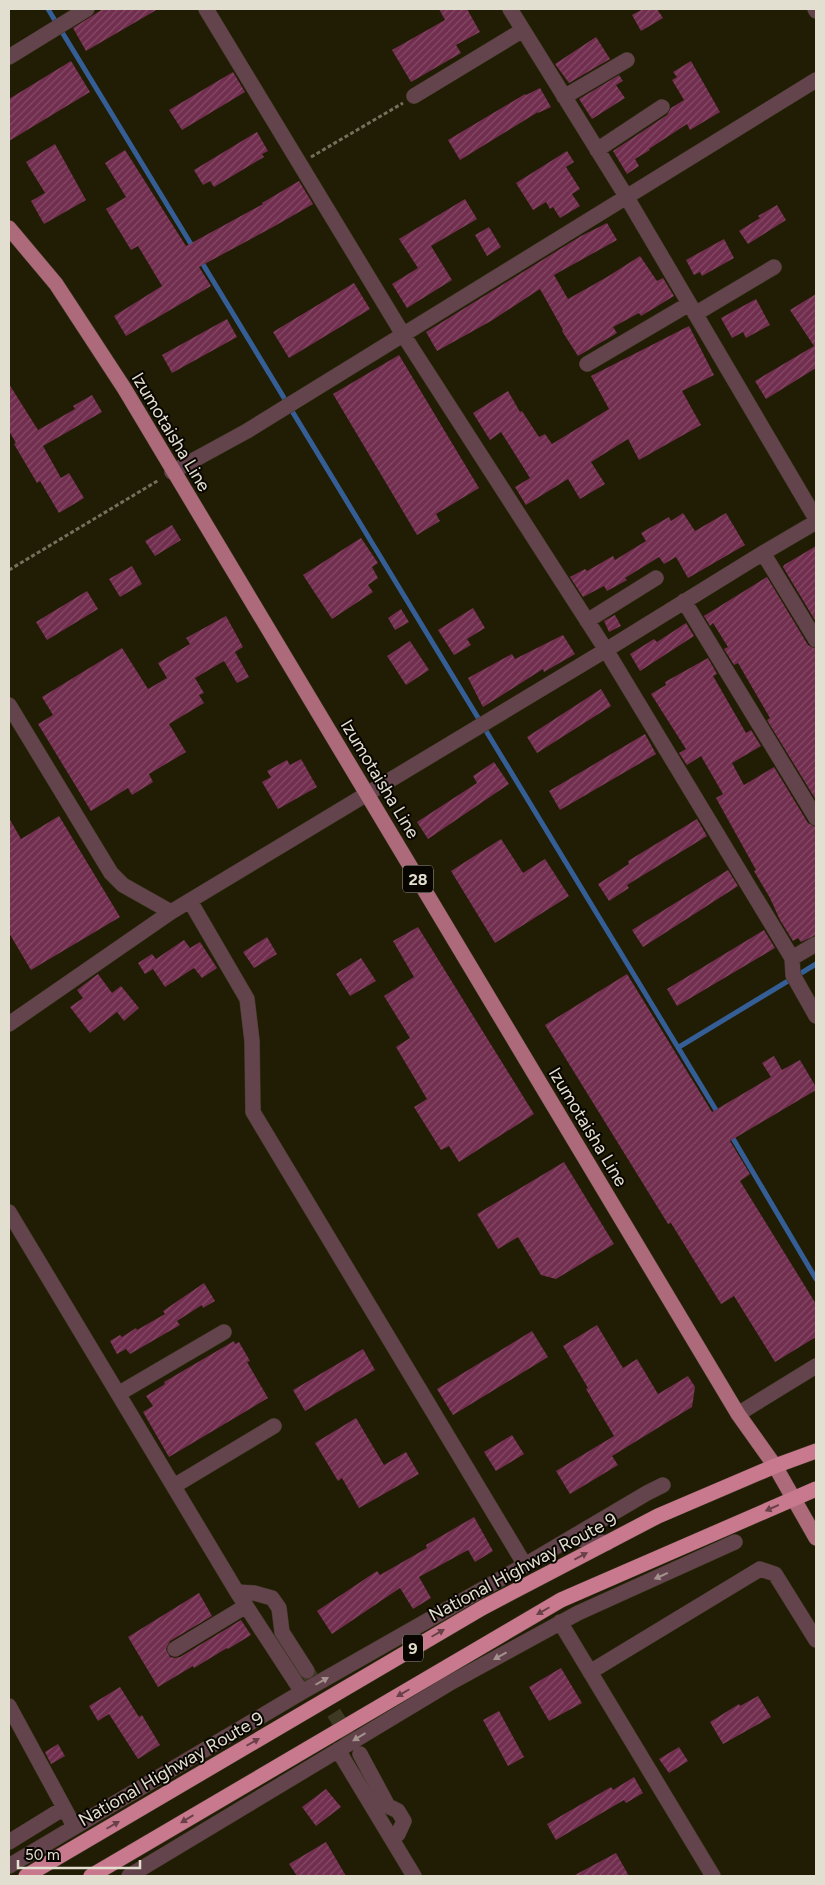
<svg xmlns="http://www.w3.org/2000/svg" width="825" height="1885" font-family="Figtree,sans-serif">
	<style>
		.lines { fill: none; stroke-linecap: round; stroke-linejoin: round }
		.stream { stroke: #345e95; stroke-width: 5 }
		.building { fill: url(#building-hatch) }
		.minor-tunnel { stroke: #3e3923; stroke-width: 15; stroke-dasharray: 15 8; stroke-linecap: butt }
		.minor-casing { stroke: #3c3721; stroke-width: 16 }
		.major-casing { stroke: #3c3721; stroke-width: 16 }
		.highway-casing { stroke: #3c3721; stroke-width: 16 }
		.path { stroke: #75705c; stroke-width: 3; stroke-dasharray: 4 2.5; stroke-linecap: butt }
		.minor { stroke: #64444c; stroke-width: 15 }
		.major { stroke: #ac6a7b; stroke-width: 15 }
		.highway { stroke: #c8798e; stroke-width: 15 }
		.oneway { fill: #684048 }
		.oneway2 { fill: #a4928e }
		.labels { text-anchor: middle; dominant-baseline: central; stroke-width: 4; stroke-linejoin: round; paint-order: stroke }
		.shield { fill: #090601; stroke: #a29e92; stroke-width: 1 }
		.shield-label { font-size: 16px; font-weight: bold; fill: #e3dfd0 }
		.street-label { font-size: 18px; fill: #e3dfd0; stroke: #090601 }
	</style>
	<defs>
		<pattern id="building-hatch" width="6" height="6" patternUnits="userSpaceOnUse" patternTransform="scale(1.25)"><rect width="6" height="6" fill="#712e4f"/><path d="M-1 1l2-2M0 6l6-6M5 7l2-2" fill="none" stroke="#854c67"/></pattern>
	</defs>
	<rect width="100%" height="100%" fill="#211c04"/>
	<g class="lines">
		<path class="stream" d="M48,9L194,249
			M201,261L719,1115
			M679,1047L816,964
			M731,1135L816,1279"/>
	</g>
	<path class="building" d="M103,9H158L86,51L73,28Z
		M439,9H467L480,32L456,45L461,53L411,82L392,50L445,20Z
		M643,9H657L663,18L641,31L632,15Z
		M596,37L610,59L569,83L555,64Z
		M71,61L90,92L9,141V99Z
		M691,61L720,112L690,130L687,124L649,149L650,150L635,159L639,166L627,174L613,151L667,115L671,108L684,100L672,80L677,77L673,72Z
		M233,72L245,92L182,130L169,110Z
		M619,75L623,81L616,85L625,98L592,119L579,99Z
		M540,88L551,107L538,113V112L460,160L448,140L525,94L526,95Z
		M257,132L268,151L262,154L264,157L214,187L210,181L203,185L194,170Z
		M55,144L86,200L44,224L31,201L45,193L26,162Z
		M125,150L186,246L263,204L262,203L299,181L313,204L273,227L199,267L211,286L126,336L114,316L162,286L138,246L131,250L106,209L126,197L105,163Z
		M567,151L574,162L566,167L580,189L572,194L580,206L560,218L553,207L550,209L546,202L533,210L516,183Z
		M465,199L477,219L431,246L452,280L407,308L392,284L418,268L399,239Z
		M777,205L786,220L748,244L739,231L760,218L758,216Z
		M607,223L617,240L554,275L568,299L607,277L640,256L657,281L663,278L674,296L641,316L639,313L613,327L617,333L578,356L562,331L563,330L540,289L491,321L437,351L426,332L581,236Z
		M489,227L501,247L487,256L475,235Z
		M724,239L734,258L702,276L700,272L694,275L686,260Z
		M354,283L370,309L289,358L273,332Z
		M816,294V368L766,399L755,381L814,346L790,310Z
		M756,299L770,325L746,338L743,332L732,338L721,318Z
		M227,319L237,337L172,373L162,355Z
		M689,326L714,375L682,391L701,425L639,460L628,439L591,462L605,484L580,499L568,479L526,505L515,487L530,478L501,432L490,440L473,413L508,391L520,412L522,411L539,437L545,434L552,444L609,409L591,376Z
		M399,355L479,488L436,514L440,521L417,535L333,394Z
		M9,384L38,430L75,409L73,406L92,395L102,412L43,446L61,478L69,473L84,498L59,513L40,481L37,483L14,444L16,443L9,431Z
		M683,513L695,531L726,513L745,545L688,578L676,557L664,564L659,557L625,578L627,580L607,591L604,586L583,597L570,577L585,569L587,571L613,556L615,560L646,541L641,533L669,517L671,521Z
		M172,525L181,540L155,556L145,541Z
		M361,538L378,563L372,567L378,578L368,585L373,592L332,619L303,575Z
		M816,546V622L783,567L784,565Z
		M132,566L142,584L120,597L109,579Z
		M767,577L808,645L816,649V800L767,720L770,718L738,663L734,665L724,649L728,647L713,623L710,626L704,616Z
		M87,591L98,609L47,640L36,622Z
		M473,608L485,628L467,639L471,645L454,655L438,630Z
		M401,609L409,622L395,630L388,618Z
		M615,615L621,626L609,632L604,621Z
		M226,616L243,647L235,652L249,677L237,683L224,661L195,678L204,693L199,695L204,703L169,724L186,752L149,774L153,782L132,795L128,788L91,811L38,724L53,715L42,697L122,648L148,689L167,678L158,663L190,644L186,638Z
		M686,623L694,636L640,671L630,654L654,639L657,642Z
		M563,635L575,654L544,672L543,669L483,707L468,678L512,654L515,659Z
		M410,641L429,670L406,685L387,656Z
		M708,658L717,674L713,676L746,733L751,730L761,746L732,763L744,785L774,767L808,823L816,827V935L801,942L798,938L793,941L780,920L770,898L754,871L756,870L716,798L723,794L701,756L687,765L679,753L686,749L651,694L666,685L665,682Z
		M601,689L611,706L537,753L527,737Z
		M645,734L656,754L560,810L549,791Z
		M301,759L317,787L278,809L262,782L271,777L267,771L287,760L290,765Z
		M494,762L509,784L428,839L417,822L477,783L473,776Z
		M59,816L120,917L31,970L9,933V818L21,839Z
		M697,819L707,836L627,885L629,888L609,901L598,884L629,864L628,861Z
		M501,839L523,873L545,859L569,896L495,943L451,871Z
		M728,870L738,886L643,947L632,930Z
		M418,927L534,1114L459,1162L449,1146L441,1150L414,1107L427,1099L396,1047L410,1038L384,996L414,977L393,941Z
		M764,930L775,948L677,1006L667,989Z
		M267,937L277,954L254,968L243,952Z
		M184,940L190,948L200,942L217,968L202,978L194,968L165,987L153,969L145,974L138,963L152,954L156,959Z
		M361,958L376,981L350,996L336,974Z
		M98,974L112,993L121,986L139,1008L124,1021L117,1012L90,1033L70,1007L83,998L77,990Z
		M627,974L712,1112L771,1077L762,1063L774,1056L782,1070L800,1060L816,1087V1090L730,1141L750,1174L740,1181L816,1304V1337L775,1362L734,1296L721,1304L671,1223L668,1224L545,1025Z
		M564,1162L614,1244L556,1279L541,1275L518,1237L498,1249L477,1214Z
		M204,1283L215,1301L203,1308L202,1305L177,1321L180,1325L130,1354L126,1349L117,1354L110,1341L120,1335L122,1337L136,1328L137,1330L165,1314L163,1311Z
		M597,1325L623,1368L637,1359L658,1394L688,1376L695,1387L692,1407L612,1456L618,1465L570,1494L556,1471L614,1436L586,1389L588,1388L563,1346Z
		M532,1331L548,1357L453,1415L437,1389Z
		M234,1341L235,1344L239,1342L250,1361L247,1362L268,1398L169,1457L143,1412L153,1406L146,1396L165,1384L164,1382Z
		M363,1349L375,1370L305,1411L293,1390Z
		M356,1418L384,1465L406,1452L419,1474L359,1508L342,1478L338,1481L315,1443Z
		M512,1435L524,1454L496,1471L484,1452Z
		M474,1517L493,1551L475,1562L468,1550L419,1577L431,1598L413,1609L400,1588L332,1634L317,1611L377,1571L380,1575L427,1548L426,1545Z
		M199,1593L212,1616L170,1641L166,1649L170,1657L175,1658L180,1657L241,1620L251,1635L228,1649L227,1648L194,1668L193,1666L158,1687L128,1637Z
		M561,1668L582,1703L549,1721L529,1687Z
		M120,1687L139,1717L142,1715L160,1745L138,1759L109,1714L98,1721L89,1706Z
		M758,1696L771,1717L723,1744L710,1722L739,1704L740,1706Z
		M499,1711L524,1757L508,1766L483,1720Z
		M58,1744L65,1756L51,1764L45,1752Z
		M679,1747L688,1761L669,1773L659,1759Z
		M634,1777L643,1793L626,1803L624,1800L556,1840L547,1824L611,1787L613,1790Z
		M326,1789L341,1807L316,1826L302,1807Z
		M326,1842L346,1876H297L289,1864Z
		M616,1853L629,1876H573Z"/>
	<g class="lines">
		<path class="minor-tunnel" d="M309,1674L349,1737"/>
		<defs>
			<path id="minor" d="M206,9L404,336L606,650L792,958L793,975L816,1016
				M510,9L626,196L816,519
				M815,9L816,11
				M9,57L87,9
				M414,96L523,30
				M564,97L627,60
				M597,150L662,107
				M695,314L774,267
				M587,364L689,304
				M172,472L247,431L816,80
				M763,553L816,640
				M684,601L816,818
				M587,621L656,578
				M9,705L111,873L123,885L171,912
				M190,901L247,999L252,1041L253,1112L525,1565
				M792,958L816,944
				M9,1024L171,912L606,650L763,553L816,522
				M9,1212L237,1592L302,1692
				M118,1394L224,1332
				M738,1414L816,1366
				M174,1486L274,1426
				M571,1538L607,1543
				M237,1592L254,1593L272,1598L279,1608L282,1632L307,1671
				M560,1622L713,1876
				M175,1649L246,1606
				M590,1672L760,1569L775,1574L816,1640
				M9,1706L74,1826
				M338,1750L414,1876
				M360,1754L388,1806L398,1811L404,1821L398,1834L391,1838
				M9,1842L64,1808
				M9,1866L302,1692L525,1565L647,1493L663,1485
				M129,1876L450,1683L578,1613L735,1542"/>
			<path id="major" d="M9,228L56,284L124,388L738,1414L775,1466L816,1538"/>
			<path id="highway" d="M26,1876L482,1608L658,1516L775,1466L816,1451
				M91,1876L561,1600L816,1489"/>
		</defs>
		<use href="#minor" class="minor-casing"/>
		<use href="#major" class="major-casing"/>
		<use href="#highway" class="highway-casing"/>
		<path class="path" d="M311,157L403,103
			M9,570L159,480"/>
		<use href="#minor" class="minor"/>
		<use href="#major" class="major"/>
		<use href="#highway" class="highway"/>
	</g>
	<defs><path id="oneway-solid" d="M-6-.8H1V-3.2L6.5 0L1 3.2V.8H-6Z" transform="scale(1.25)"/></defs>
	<g class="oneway">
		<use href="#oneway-solid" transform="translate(772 1508) rotate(156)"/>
		<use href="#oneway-solid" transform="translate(581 1556) rotate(-28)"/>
		<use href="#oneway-solid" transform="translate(543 1611) rotate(150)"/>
		<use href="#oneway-solid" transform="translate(438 1633) rotate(-30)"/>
		<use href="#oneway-solid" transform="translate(403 1693) rotate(150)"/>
		<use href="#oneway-solid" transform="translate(253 1742) rotate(-30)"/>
		<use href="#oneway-solid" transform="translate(187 1819) rotate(149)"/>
		<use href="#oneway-solid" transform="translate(113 1825) rotate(-30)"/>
	</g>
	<g class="oneway2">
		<use href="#oneway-solid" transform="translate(661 1576) rotate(156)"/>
		<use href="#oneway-solid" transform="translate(500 1656) rotate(151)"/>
		<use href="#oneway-solid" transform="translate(322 1681) rotate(-30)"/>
		<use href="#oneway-solid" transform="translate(359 1737) rotate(149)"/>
	</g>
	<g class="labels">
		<g class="shield">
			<rect x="403" y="865.5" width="30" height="27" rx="4"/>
			<rect x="403" y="1634.5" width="20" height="27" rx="4"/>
		</g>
		<g class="shield-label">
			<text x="418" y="879">28</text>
			<text x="413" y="1648">9</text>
		</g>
		<g class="street-label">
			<text transform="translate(171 432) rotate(59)">Izumotaisha Line</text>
			<text transform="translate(380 779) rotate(59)">Izumotaisha Line</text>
			<text transform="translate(588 1127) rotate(59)">Izumotaisha Line</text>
			<text transform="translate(523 1567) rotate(-28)">National Highway Route 9</text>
			<text transform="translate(171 1769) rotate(-30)">National Highway Route 9</text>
		</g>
	</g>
	<rect width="825" height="1885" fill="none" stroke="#e3dfd0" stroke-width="20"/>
	<path d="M18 1860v8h122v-8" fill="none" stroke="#e3dfd0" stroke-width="2.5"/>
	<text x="25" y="1860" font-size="15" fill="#e3dfd0" stroke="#090601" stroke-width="4" paint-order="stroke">50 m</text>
</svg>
